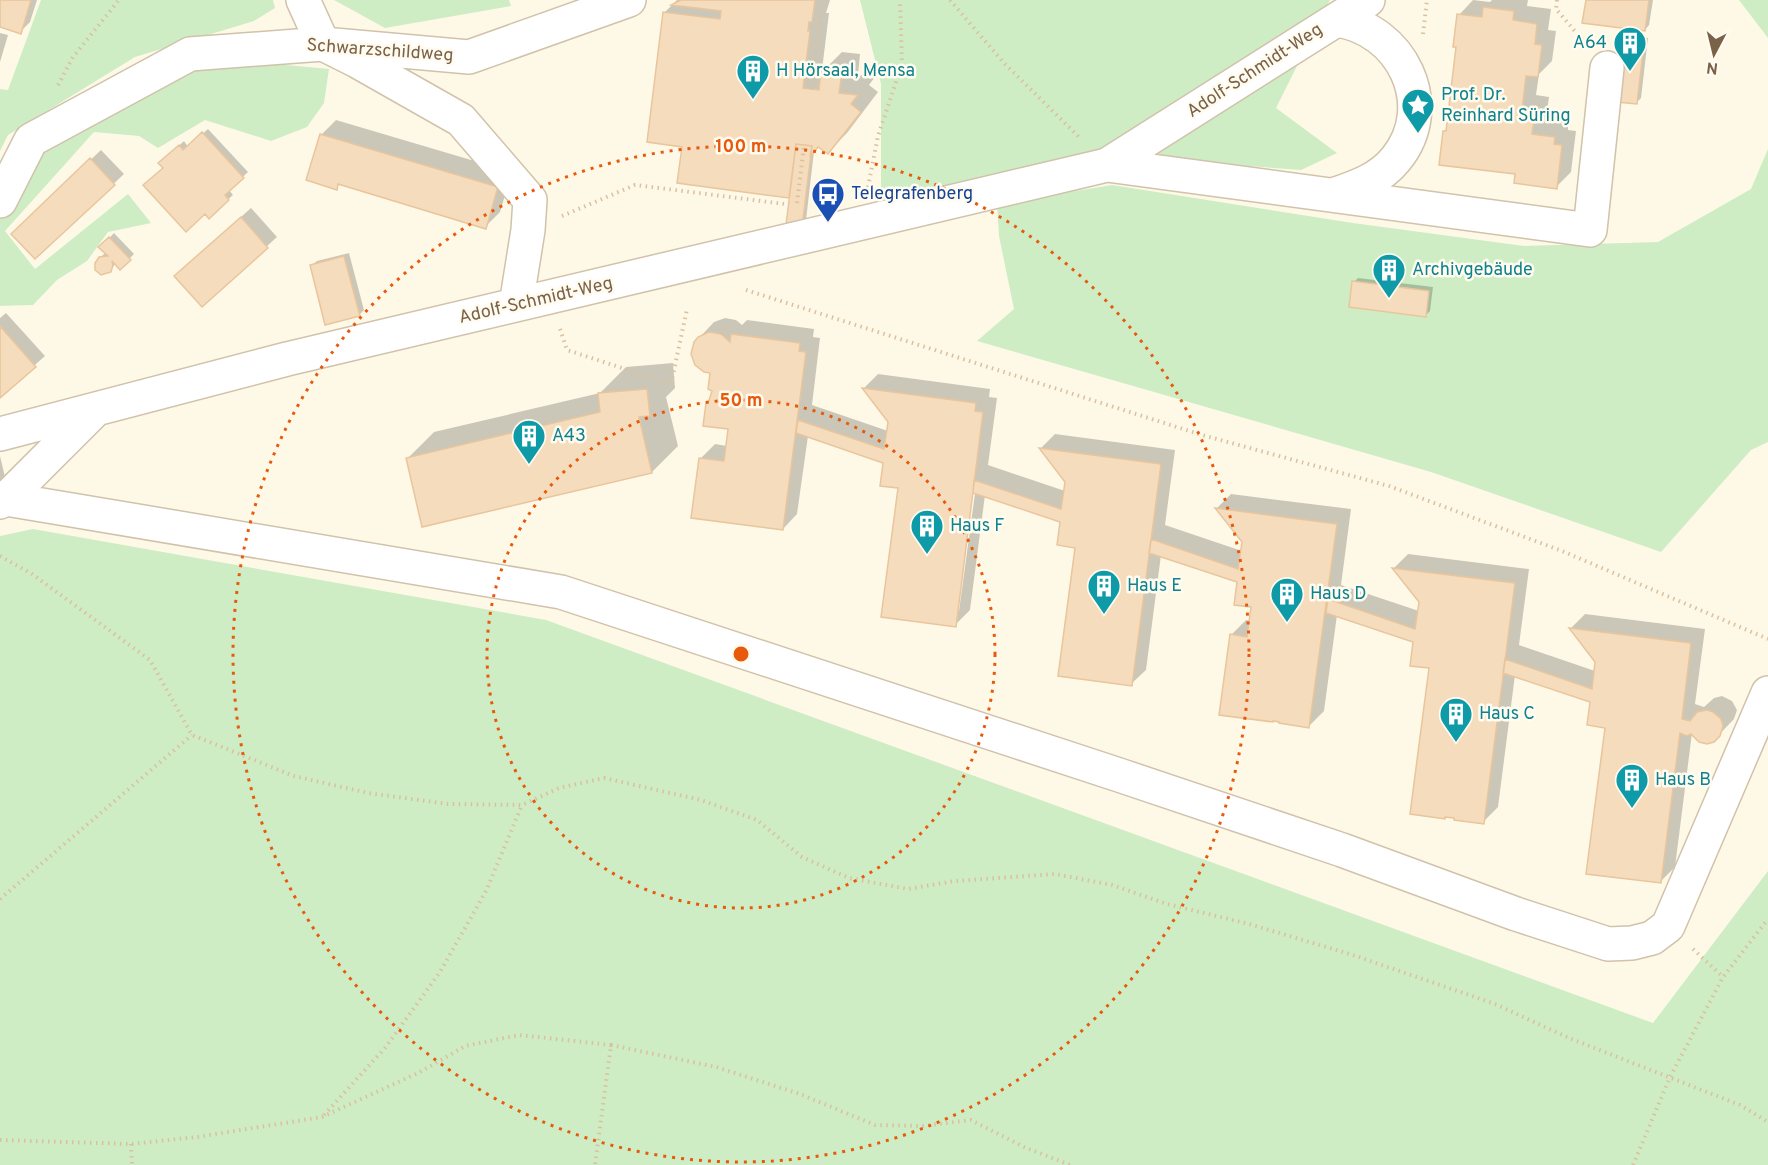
<svg xmlns="http://www.w3.org/2000/svg" width="1768" height="1165" font-family="Overpass,sans-serif">
	<style>
		.green { fill: #ceedc4 }
		.shadow { fill: #0003; fill-rule: evenodd }
		.building { fill: #f5dcbd; stroke: #e9c59c; stroke-width: 1.5 }
		.lines { fill: none; stroke-linecap: round; stroke-linejoin: round }
		.minor-casing { stroke: #d1c2ab; stroke-width: 36 }
		.path { stroke: #dbc09f; stroke-width: 4; stroke-dasharray: 1.5 4.5; stroke-linecap: butt }
		.minor { stroke: #fff; stroke-width: 33 }
		.ring { fill: none; stroke: #e8590c; stroke-width: 3; stroke-dasharray: 3 6 }
		.labels { text-anchor: middle; dominant-baseline: central; stroke-width: 5; stroke-linejoin: round; paint-order: stroke }
		.culture-label { font-size: 18px; fill: #0d838f; stroke: #fffbef; text-anchor: start }
		.street-label { font-size: 18px; fill: #7a6249; stroke: #fffbef }
		.transit-label { font-size: 18px; fill: #164399; stroke: #fffbef; text-anchor: start }
		.centre { fill: #e8590c; stroke: #fffbef; stroke-width: 3 }
		.ring-label { font-size: 18px; text-anchor: middle; font-weight: bold; fill: #e8590c; stroke: #fffbef; stroke-width: 5; stroke-linejoin: round; paint-order: stroke }
	</style>
	<rect width="100%" height="100%" fill="#fef9e7"/>
	<path class="green" d="M41,0H273L275,8L254,21L135,57L8,135L0,151V89L8,90Z
		M334,0H509L511,6L385,28Z
		M860,0H1330L1276,108L1337,153L1301,170L1167,160L881,204V84Z
		M1738,0H1768V38L1739,0Z
		M243,61L329,69L324,103L307,127L271,141L205,120L158,148L139,136L94,132L5,231L35,269L128,194L151,223L108,232L87,261L57,280L33,305L0,306V220L36,150L182,74Z
		M1768,149V442L1751,450L1661,552L1431,472L977,341L1014,309L999,236L997,204L1112,185L1353,223L1524,246L1658,242L1751,189Z
		M33,529L546,620L1653,1023L1768,871V1165H0V536Z"/>
	<path class="shadow" d="M0,0H37L30,22L20,32L0,26Z
		M677,0H830L826,13H829L822,70H824L842,52L860,54L858,75L875,77L869,85L878,92L847,133L828,152L819,146L814,151L805,229L791,193L789,196L684,145L664,13Z
		M1473,0L1490,2L1492,0H1528L1527,6L1551,9L1548,30L1556,31L1552,61L1539,74L1536,95L1549,97L1546,120L1568,123V130L1576,131L1571,172L1556,187L1517,173L1444,131L1448,128L1458,46L1459,15Z
		M1587,0H1653L1649,25L1645,30Z
		M0,33L8,35L0,62Z
		M1629,36L1648,38L1641,98L1636,103L1625,41Z
		M336,120L512,172L500,212L485,227L341,183L336,188L308,179L322,134Z
		M208,129L248,172L229,190L233,195L209,216L160,163L184,141L188,147Z
		M101,150L124,174L36,257L23,224Z
		M251,208L277,237L202,305L186,266Z
		M114,233L134,254L120,268L116,263L112,268L100,258L106,252L101,247Z
		M349,253L364,310L359,315L312,265L317,261Z
		M1358,278L1433,287L1430,311L1425,316L1354,282Z
		M6,313L45,356L0,396V318Z
		M725,318L736,320L742,325L747,320L814,329L813,337L820,338L812,405L888,431L890,421L864,388L878,374L990,389L989,397L997,398L988,465L1065,491L1066,482L1041,448L1055,434L1175,450L1165,525L1242,551L1243,542L1217,508L1231,494L1351,509L1341,585L1419,611L1420,601L1394,568L1408,554L1529,569L1519,645L1595,671L1597,661L1571,628L1585,614L1705,629L1695,704L1704,707L1714,698L1722,696L1732,701L1737,710L1734,719L1713,741L1692,733L1675,867L1660,882L1607,727L1591,701L1515,675L1498,807L1483,822L1430,667L1415,641L1337,615L1324,711L1309,726L1231,635L1246,620L1251,621L1252,606L1238,581L1161,555L1146,670L1131,684L1077,546L1061,521L985,495L970,610L955,625L899,487L884,462L808,436L797,514L783,529L700,459L715,444L727,446L730,428L710,401L714,390L711,372L699,338L714,322ZM973,485L976,486L959,611H956Z
		M673,363L675,388L666,397L678,446L652,472L408,458L434,432L600,393L626,367Z
		M0,456L5,477L0,482Z"/>
	<path class="building" d="M0,0H31L21,34L0,27Z
		M681,0H815L812,22H809L808,31H810L803,88L819,90L821,70L842,73L839,93L858,95L851,104L861,112L828,154L818,147L810,157L812,146L796,144L789,198L677,183L682,147L647,142L663,12L720,19L721,11L671,5Z
		M1586,0H1649L1645,31L1582,23Z
		M1483,7L1514,11L1513,20L1537,24L1535,44L1542,45L1538,77L1526,76L1522,110L1535,111L1532,134L1555,137L1554,144L1562,145L1557,189L1514,183L1515,174L1439,165L1443,131H1446L1456,47H1453L1457,14L1482,17Z
		M1623,40L1644,43L1637,104L1616,102Z
		M202,132L244,178L225,195L229,200L209,219L205,214L186,232L143,185L163,168L158,163L179,145L183,150Z
		M320,134L498,187L486,229L338,184L337,190L306,180Z
		M796,144L812,146L801,235L785,233Z
		M90,158L115,185L35,259L11,234Z
		M241,217L268,248L202,307L174,276Z
		M109,237L131,260L120,270L112,261L113,265L111,272L101,275L95,270V263L99,257L108,256L98,247Z
		M344,256L360,316L325,325L310,265Z
		M1352,281L1429,291L1426,317L1349,307Z
		M0,326L36,367L0,398Z
		M709,332L721,334L730,342L731,334L800,343L799,351L806,352L783,530L691,518L699,458L724,461L728,429L703,426L706,403H708L712,391L708,389L710,373L704,372L695,365L691,354L694,342L698,337Z
		M862,388L976,403L975,411L983,412L956,627L881,617L898,488L880,486L883,463L796,433L798,420L884,449L888,422Z
		M647,389L650,416L639,417L652,473L422,527L406,458L600,412L598,393Z
		M1039,448L1161,464L1132,686L1058,676L1075,548L1057,545L1060,522L973,493L974,480L1061,509L1065,482Z
		M1215,508L1337,524L1309,728L1279,723V722L1273,721V722L1219,715L1230,634L1247,637L1251,607L1234,605L1237,582L1149,553L1151,539L1238,569L1242,542Z
		M1392,568L1515,583L1484,824L1454,820V818L1445,817V819L1410,814L1429,668L1410,666L1413,642L1326,613L1328,599L1415,629L1419,602Z
		M1569,628L1691,643L1682,719L1690,721L1697,712L1707,710L1713,712L1721,719L1723,726L1720,736L1714,742L1707,744L1699,742L1691,734L1687,736L1680,733L1661,883L1586,874L1605,728L1587,725L1590,702L1503,673L1505,659L1592,689L1595,662Z"/>
	<g class="lines">
		<defs>
			<path id="minor" d="M303,0L323,44L357,61L461,120L530,200L528,230L516,305
				M1336,20L1368,0
				M1333,195C1357,187 1380,179 1396,159C1440,105 1401,28 1336,20L1107,165L1590,230L1607,68
				M0,201L31,140L190,54L323,44L469,57L629,0
				M0,434L287,359L1107,165
				M6,499L561,592L1119,775L1342,850L1516,914L1608,944L1632,943L1652,938L1668,926L1768,693
				M0,502L6,499L96,409"/>
		</defs>
		<use href="#minor" class="minor-casing"/>
		<path class="path" d="M950,0L1003,62L1079,137
			M1557,0L1556,9L1585,43
			M1423,34L1427,0
			M58,85L73,57L119,0
			M811,89L822,0
			M868,187L878,136L902,64L900,0
			M797,203L804,145
			M562,216L635,185L785,204
			M746,290L1202,435L1389,486L1562,551L1768,639
			M560,329L567,350L671,384L687,309
			M721,334L726,325
			M0,556L32,574L150,660L192,735L294,776L368,793L448,804L522,805L559,788L604,778L701,800L757,820L802,857L849,878L908,889L955,881L1055,874L1112,885L1167,904L1249,924L1353,955L1495,1004L1569,1038L1740,1105L1768,1122
			M0,899L192,735
			M1693,949L1723,977
			M611,1045L716,1067L800,1094L875,1125L922,1126L971,1120L1024,1147L1070,1165
			M324,1115L385,1048L440,972L486,891L522,805
			M0,1140L131,1144L197,1137L322,1117L420,1072L465,1046L519,1035L611,1045L595,1165
			M131,1144L132,1165
			M1633,1165L1670,1077L1723,977L1768,919"/>
		<use href="#minor" class="minor"/>
	</g>
	<g class="ring">
		<circle cx="741" cy="654" r="254"/>
		<circle cx="741" cy="654" r="508"/>
	</g>
	<defs>
		<symbol id="building-pin" viewBox="-11 -11 22 30"><path d="M0 17L-7.5 6A9.5 9.5 0 1 1 7.5 6Z" fill="#0f9aa8" stroke="#fffbef"/><path d="M-4-6H4V6H1V3H-1V6H-4ZM-2.5-4.3h1.7v1.8h-1.7ZM.8-4.3h1.7v1.8H.8ZM-2.5-1h1.7V.8h-1.7ZM.8-1h1.7V.8H.8Z" fill="#fff"/></symbol>
		<symbol id="sight-pin" viewBox="-11 -11 22 30"><path d="M0 17L-7.5 6A9.5 9.5 0 1 1 7.5 6Z" fill="#0f9aa8" stroke="#fffbef"/><path d="M0-6L1.8-2.2L6-1.7L2.9 1.2L3.7 5.4L0 3.3L-3.7 5.4L-2.9 1.2L-6-1.7L-1.8-2.2Z" fill="#fff"/></symbol>
		<symbol id="bus-pin" viewBox="-11 -11 22 30"><path d="M0 17L-7.5 6A9.5 9.5 0 1 1 7.5 6Z" fill="#1a4fb4" stroke="#fffbef"/><path d="M-5-6H5V4H4V6H2V4H-2V6H-4V4H-5ZM-3.5-4V0h7V-4ZM-3.5 1.2v1.5H-2V1.2ZM2 1.2v1.5H3.5V1.2Z" fill="#fff"/></symbol>
	</defs>
	<g fill-rule="evenodd">
		<use href="#building-pin" x="1611" y="24" width="38" height="52"/>
		<use href="#building-pin" x="734" y="52" width="38" height="52"/>
		<use href="#sight-pin" x="1399" y="86" width="38" height="52"/>
		<use href="#bus-pin" x="809" y="175" width="38" height="52"/>
		<use href="#building-pin" x="1370" y="251" width="38" height="52"/>
		<use href="#building-pin" x="510" y="417" width="38" height="52"/>
		<use href="#building-pin" x="908" y="507" width="38" height="52"/>
		<use href="#building-pin" x="1085" y="567" width="38" height="52"/>
		<use href="#building-pin" x="1268" y="575" width="38" height="52"/>
		<use href="#building-pin" x="1437" y="695" width="38" height="52"/>
		<use href="#building-pin" x="1613" y="761" width="38" height="52"/>
	</g>
	<g class="labels">
		<g class="culture-label">
			<text x="1607" y="43" text-anchor="end">A64</text>
			<text x="776" y="71">H Hörsaal, Mensa</text>
			<text x="1441" y="95">Prof. Dr.<tspan x="1441" dy="21">Reinhard Süring</tspan></text>
			<text x="1412" y="270">Archivgebäude</text>
			<text x="552" y="436">A43</text>
			<text x="950" y="526">Haus F</text>
			<text x="1127" y="586">Haus E</text>
			<text x="1310" y="594">Haus D</text>
			<text x="1479" y="714">Haus C</text>
			<text x="1655" y="780">Haus B</text>
		</g>
		<g class="street-label">
			<text transform="translate(380 51) rotate(4)">Schwarzschildweg</text>
			<text transform="translate(1255 71) rotate(-33)">Adolf-Schmidt-Weg</text>
			<text transform="translate(536 301) rotate(-13)">Adolf-Schmidt-Weg</text>
		</g>
		<g class="transit-label">
			<text x="851" y="194">Telegrafenberg</text>
		</g>
	</g>
	<circle cx="741" cy="654" r="9" class="centre"/>
	<g class="ring-label">
		<text x="741" y="152">100 m</text>
		<text x="741" y="406">50 m</text>
	</g>
	<g transform="translate(1714 54) rotate(187)" stroke="#fffbef" stroke-width="4.5" paint-order="stroke">
	<path d="M0-4.5L10 22L0 15L-10 22Z" fill="#7a6249"/>
	<text y="-9" font-size="16" font-weight="bold" text-anchor="middle" fill="#7a6249">N</text>
	</g>
</svg>
